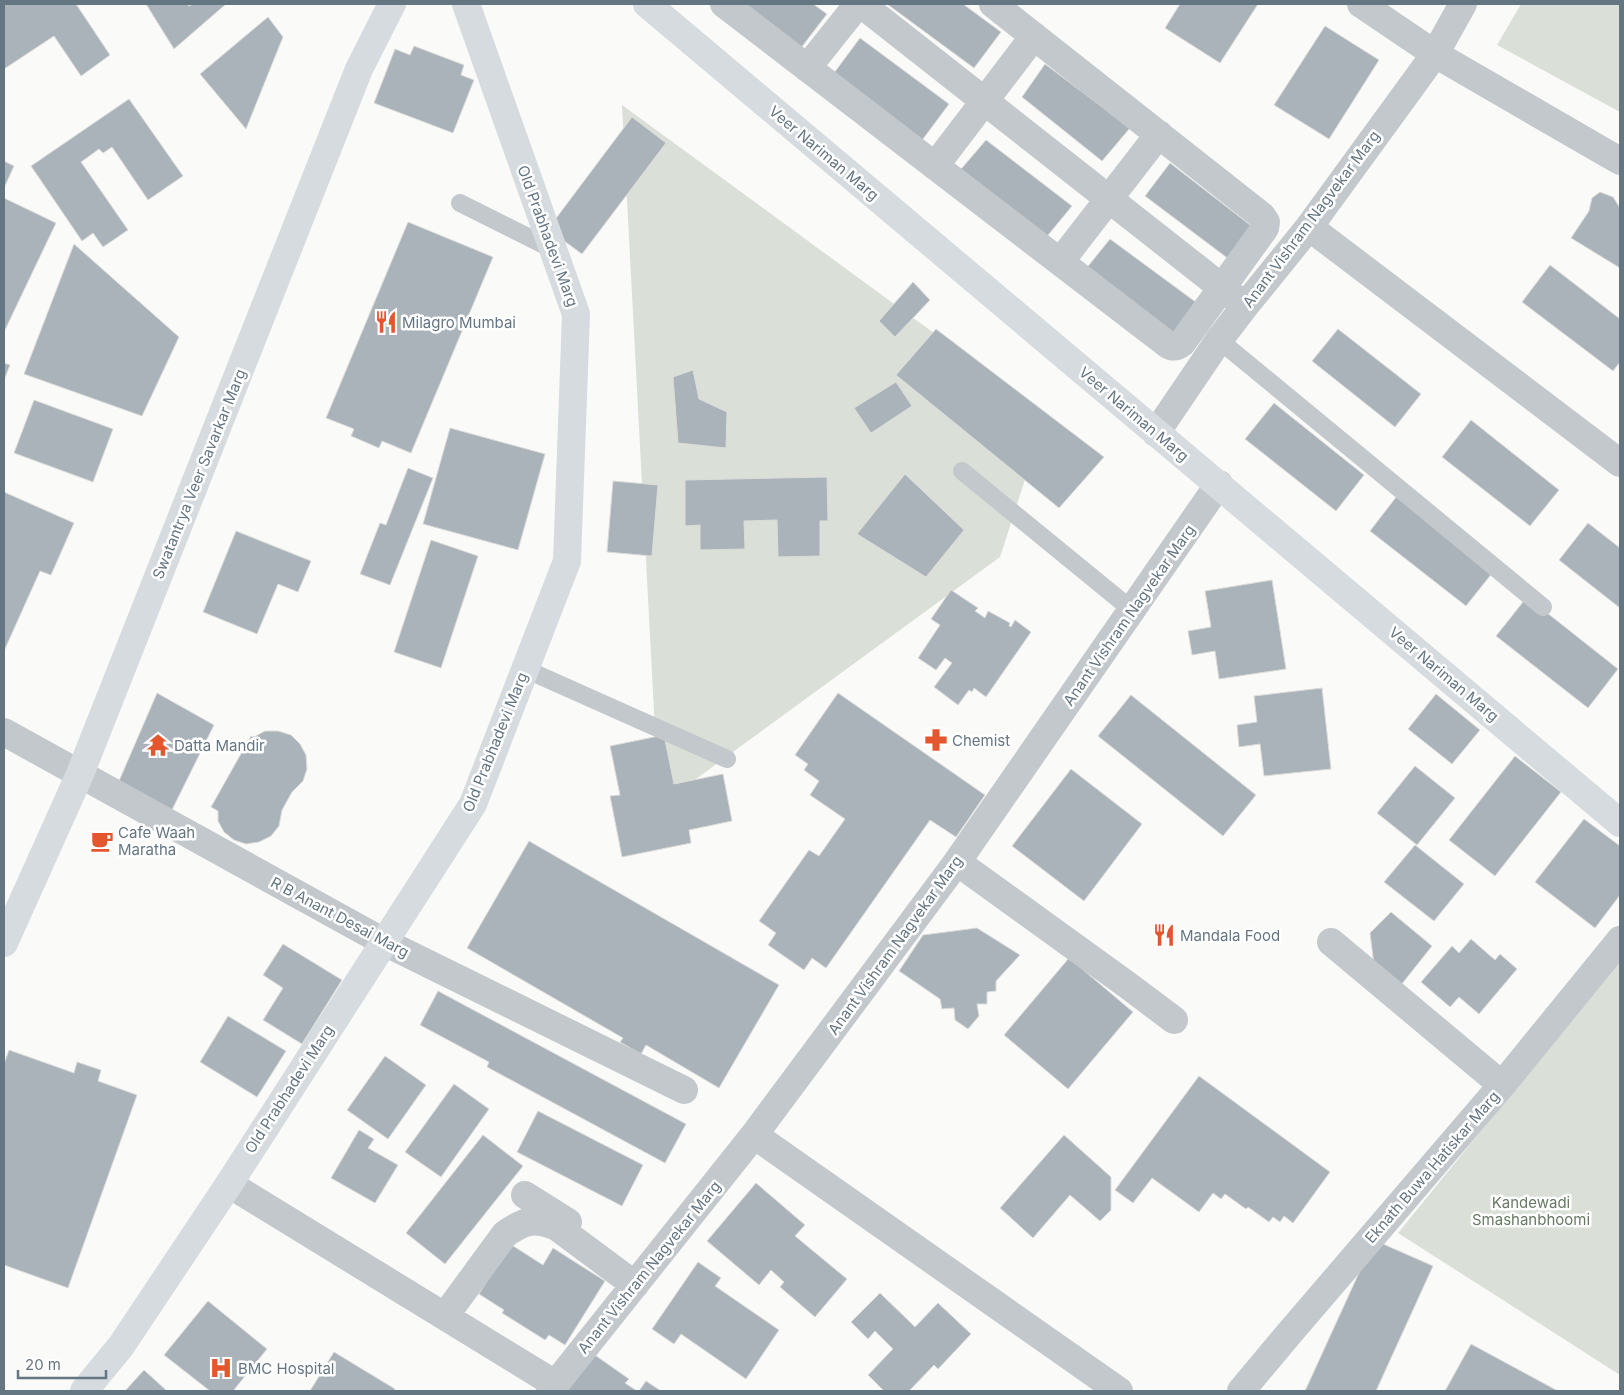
<svg xmlns="http://www.w3.org/2000/svg" width="1624" height="1395" font-family="Inter,sans-serif">
	<style>
		.green { fill: #dadfd7 }
		.building { fill: #aab3b9; stroke: #dcdcda }
		.lines { fill: none; stroke-linecap: round; stroke-linejoin: round }
		.lane { stroke: #c3c8cc; stroke-width: 18 }
		.street { stroke: #c3c8cc; stroke-width: 28 }
		.secondary { stroke: #d6dbdf; stroke-width: 28 }
		.primary { stroke: #d6dbdf; stroke-width: 28 }
		.labels { text-anchor: middle; dominant-baseline: central; stroke-width: 5; stroke-linejoin: round; paint-order: stroke }
		.street-label { font-size: 15px; fill: #657683; stroke: #fff }
		.poi-label { font-size: 15px; fill: #657683; stroke: #fff; text-anchor: start }
		.park-label { font-size: 15px; fill: #687a64; stroke: #fff }
	</style>
	<rect width="100%" height="100%" fill="#fafaf8"/>
	<path class="green" d="M1521,4H1620V112L1497,45Z
		M622,105L1046,415L1000,557L659,806Z
		M1620,960V1375L1398,1233Z"/>
	<path class="building" d="M4,4H76L110,55L81,76L54,36L4,69Z
		M146,4H187L189,6L193,4H226L174,49Z
		M731,4H813L827,14L797,53Z
		M887,4H963L1001,32L974,68Z
		M1180,4H1258L1220,63L1165,28Z
		M268,17L283,37L246,129L200,74Z
		M1325,26L1379,60L1329,139L1274,105Z
		M860,38L949,104L920,143L831,77Z
		M414,46L464,65L461,75L474,80L453,133L374,103L395,49L410,55Z
		M1045,64L1130,128L1102,161L1022,97Z
		M129,99L183,176L148,200L112,147L103,153L99,149L81,162L128,230L103,247L93,233L82,241L31,166Z
		M632,117L666,143L582,254L548,229Z
		M986,140L1072,206L1044,240L956,175Z
		M4,161L14,166L4,188Z
		M1170,163L1254,228L1230,260L1145,196Z
		M1600,192L1613,197L1620,208V268L1571,238L1589,211L1592,198Z
		M4,198L56,223L4,332Z
		M408,222L493,257L411,453L382,441L379,448L351,436L354,429L326,418Z
		M1110,239L1197,303L1174,339L1085,270Z
		M74,244L179,337L142,416L24,374Z
		M1550,265L1620,319V362L1613,371L1522,302Z
		M913,282L930,300L895,337L879,321Z
		M936,329L1104,457L1059,508L896,375Z
		M1338,329L1421,394L1395,427L1312,361Z
		M4,363L10,365L4,380Z
		M693,370L699,399L727,412L726,448L678,443L673,377Z
		M896,382L912,406L871,433L854,408Z
		M34,400L113,429L93,482L14,453Z
		M1274,403L1364,475L1336,511L1245,439Z
		M1471,420L1559,490L1530,526L1442,457Z
		M450,428L545,454L518,550L423,524Z
		M408,468L433,478L390,585L360,574L380,523L386,525Z
		M905,474L964,530L926,577L857,534Z
		M827,477L828,521H820V556L778,557L777,520L744,521L745,549L700,550V525L685,526V480Z
		M613,481L658,485L652,556L607,552Z
		M4,492L74,523L51,575L40,571L4,651Z
		M1397,496L1493,572L1466,606L1370,531Z
		M1588,523L1620,548V608L1559,560Z
		M236,531L311,561L298,592L278,584L257,634L203,612Z
		M431,540L478,556L441,668L394,652Z
		M1272,580L1286,669L1219,679L1215,651L1192,655L1188,631L1211,627L1205,591Z
		M951,590L978,608L975,611L985,618L988,611L1010,623L1009,626L1011,627L1015,620L1031,632L986,697L974,688L972,692L969,690L958,705L934,687L952,663L945,658L936,670L918,658L940,625L931,619Z
		M1527,597L1618,669L1588,708L1496,636Z
		M1322,688L1331,769L1264,776L1260,744L1239,747L1237,725L1257,722L1254,696Z
		M157,693L214,725L167,820L116,788Z
		M838,693L985,795L956,837L930,820L826,968L812,958L804,970L768,945L776,933L759,921L809,850L819,856L845,819L810,795L819,781L804,770L808,764L795,755Z
		M1436,694L1480,730L1452,764L1408,729Z
		M1131,695L1256,795L1223,836L1098,736Z
		M265,731H278L291,735L300,744L306,755L307,769L303,781L292,792L282,810L279,826L271,836L259,842L246,844L234,840L224,832L218,821V811L211,807L251,736L254,737Z
		M664,735L674,784L723,774L732,821L689,830L691,843L622,857L610,796L620,795L610,746Z
		M1515,756L1561,792L1495,876L1449,840Z
		M1415,766L1455,798L1417,845L1377,813Z
		M1071,769L1142,824L1084,901L1012,846Z
		M1584,819L1620,846V895L1595,928L1535,882Z
		M529,841L779,985L719,1088L646,1045L641,1054L620,1042L623,1038L467,948Z
		M1415,845L1464,884L1434,921L1384,882Z
		M1391,912L1432,946L1397,990L1375,973L1370,933Z
		M977,928L1020,955L996,981V991L987,992V1004H977L979,1016L968,1029L955,1020L954,1008L942,1009L940,999L899,971L923,935Z
		M1471,939L1495,960L1500,954L1517,969L1479,1014L1459,997L1450,1007L1421,982L1452,946L1459,953Z
		M283,944L342,980L302,1044L263,1020L283,988L263,975Z
		M1069,958L1133,1012L1068,1089L1004,1035Z
		M438,991L686,1124L665,1163L487,1067L489,1062L420,1025Z
		M228,1016L286,1051L257,1097L200,1062Z
		M9,1050L74,1073L77,1062L101,1070L98,1081L137,1095L68,1288L4,1265V1064Z
		M385,1056L426,1085L388,1139L347,1110Z
		M1199,1076L1330,1172L1293,1223L1284,1216L1280,1222L1273,1217L1269,1222L1248,1207L1246,1209L1225,1194L1221,1199L1213,1193L1199,1212L1152,1178L1133,1203L1115,1190Z
		M454,1084L489,1109L441,1177L405,1152Z
		M538,1111L643,1165L622,1206L517,1152Z
		M359,1130L374,1139L368,1148L398,1165L375,1203L331,1178Z
		M483,1135L523,1166L445,1264L406,1233Z
		M1064,1135L1111,1177V1210L1100,1221L1070,1195L1033,1238L1000,1208Z
		M756,1183L805,1225L795,1236L847,1279L815,1317L780,1287L784,1282L771,1270L759,1285L707,1241Z
		M1374,1240L1433,1266L1376,1391H1305Z
		M510,1244L543,1265L553,1248L605,1281L565,1345L549,1335L545,1340L502,1313L504,1310L479,1294Z
		M698,1262L721,1278L715,1286L779,1330L746,1379L681,1334L674,1344L652,1329Z
		M880,1293L915,1327L938,1303L971,1334L938,1369L934,1365L909,1391H884L868,1375L893,1349L875,1331L868,1339L851,1322Z
		M208,1301L267,1349L233,1391H210L164,1355Z
		M1471,1344L1558,1391H1445Z
		M334,1352L395,1389L394,1391H310Z
		M592,1353L629,1379L625,1383L637,1391H566Z
		M144,1370L167,1391H125Z
		M646,1381L661,1391H639Z"/>
	<g class="lines">
		<path class="lane" d="M460,203L552,249
			M1219,340L1543,607
			M962,471L1132,610
			M525,669L727,759"/>
		<path class="street" d="M724,4L1167,344C1173,348 1177,347 1182,343L1265,228L1266,222L1262,216L993,4
			M861,4L1235,298
			M1361,4L1435,54L1620,161
			M807,68L858,4
			M935,166L1034,36
			M1309,227L1620,463
			M1060,262L1159,134
			M1156,433L1219,340L1245,306L1309,227L1435,54L1463,4
			M4,732L384,942L684,1090
			M957,862L1126,984L1174,1020
			M1331,942L1502,1085
			M754,1135L1119,1391
			M229,1184L555,1384
			M525,1195L568,1222
			M445,1316L505,1234C524,1221 534,1217 557,1227L635,1285
			M550,1391L754,1135L957,862L1219,484
			M1241,1391L1287,1336L1502,1085L1620,940"/>
		<path class="secondary" d="M647,4L1620,823
			M84,1391L121,1346L229,1184L473,804L567,561L576,314L466,4"/>
		<path class="primary" d="M4,943L80,774L359,69L392,4"/>
	</g>
	<defs>
		<symbol id="restaurant-bare" viewBox="-9 -9 18 18"><path d="M-5-6h1v4h1v-4h1v4h1v-4h1v5L-1.5 .5V6h-2V.5L-5-1ZM5-6V6H3V1.5H1.5Q1.5-4 5-6Z" fill="#e4572e" stroke="#fff" stroke-width="2.5" paint-order="stroke"/></symbol>
		<symbol id="pharmacy-bare" viewBox="-9 -9 18 18"><path d="M-2-6h4v4h4v4h-4v4h-4v-4h-4v-4h4Z" fill="#e4572e" stroke="#fff" stroke-width="2.5" paint-order="stroke"/></symbol>
		<symbol id="temple-bare" viewBox="-9 -9 18 18"><path d="M0-6L5-2H3V0L6.5 2.5H4V6H1.5V3h-3V6H-4V2.5H-6.5L-3 0V-2H-5Z" fill="#e4572e" stroke="#fff" stroke-width="2.5" paint-order="stroke"/></symbol>
		<symbol id="cafe-bare" viewBox="-9 -9 18 18"><path d="M-5.5-4.5H6V0H3Q3 3.5 0 3.5H-2.5Q-5.5 3.5-5.5 0ZM3-3.2v2h1.7v-2ZM-6 4.5H4V6H-6Z" fill="#e4572e" stroke="#fff" stroke-width="2.5" paint-order="stroke"/></symbol>
		<symbol id="hospital-bare" viewBox="-9 -9 18 18"><path d="M-5-5h3v3.5h4V-5h3V5h-3V1.5h-4V5h-3Z" fill="#e4572e" stroke="#fff" stroke-width="2.5" paint-order="stroke"/></symbol>
	</defs>
	<g fill-rule="evenodd">
		<use href="#restaurant-bare" x="370" y="306" width="32" height="32"/>
		<use href="#pharmacy-bare" x="920" y="724" width="32" height="32"/>
		<use href="#temple-bare" x="142" y="729" width="32" height="32"/>
		<use href="#cafe-bare" x="86" y="825" width="32" height="32"/>
		<use href="#restaurant-bare" x="1148" y="919" width="32" height="32"/>
		<use href="#hospital-bare" x="205" y="1352" width="32" height="32"/>
	</g>
	<g class="labels">
		<g class="street-label">
			<text transform="translate(824 153) rotate(40)">Veer Nariman Marg</text>
			<text transform="translate(1311 219) rotate(-53)">Anant Vishram Nagvekar Marg</text>
			<text transform="translate(548 236) rotate(70)">Old Prabhadevi Marg</text>
			<text transform="translate(1134 414) rotate(40)">Veer Nariman Marg</text>
			<text transform="translate(199 474) rotate(-68)">Swatantrya Veer Savarkar Marg</text>
			<text transform="translate(1129 615) rotate(-55)">Anant Vishram Nagvekar Marg</text>
			<text transform="translate(1444 674) rotate(40)">Veer Nariman Marg</text>
			<text transform="translate(495 742) rotate(-68)">Old Prabhadevi Marg</text>
			<text transform="translate(340 917) rotate(28)">R B Anant Desai Marg</text>
			<text transform="translate(895 945) rotate(-54)">Anant Vishram Nagvekar Marg</text>
			<text transform="translate(289 1089) rotate(-57)">Old Prabhadevi Marg</text>
			<text transform="translate(1432 1167) rotate(-49)">Eknath Buwa Hatiskar Marg</text>
			<text transform="translate(649 1267) rotate(-51)">Anant Vishram Nagvekar Marg</text>
		</g>
		<g class="poi-label">
			<text x="402" y="322">Milagro Mumbai</text>
			<text x="952" y="740">Chemist</text>
			<text x="174" y="745">Datta Mandir</text>
			<text x="118" y="832">Cafe Waah<tspan x="118" dy="17">Maratha</tspan></text>
			<text x="1180" y="935">Mandala Food</text>
			<text x="238" y="1368">BMC Hospital</text>
		</g>
		<g class="park-label">
			<text x="1531" y="1202">Kandewadi<tspan x="1531" dy="17">Smashanbhoomi</tspan></text>
		</g>
	</g>
	<rect width="1624" height="1395" fill="none" stroke="#657683" stroke-width="10"/>
	<path d="M18 1370v8h88v-8" fill="none" stroke="#657683" stroke-width="2.5"/>
	<text x="25" y="1370" font-size="15" fill="#657683" stroke="#ffffff" stroke-width="4" paint-order="stroke">20 m</text>
</svg>
